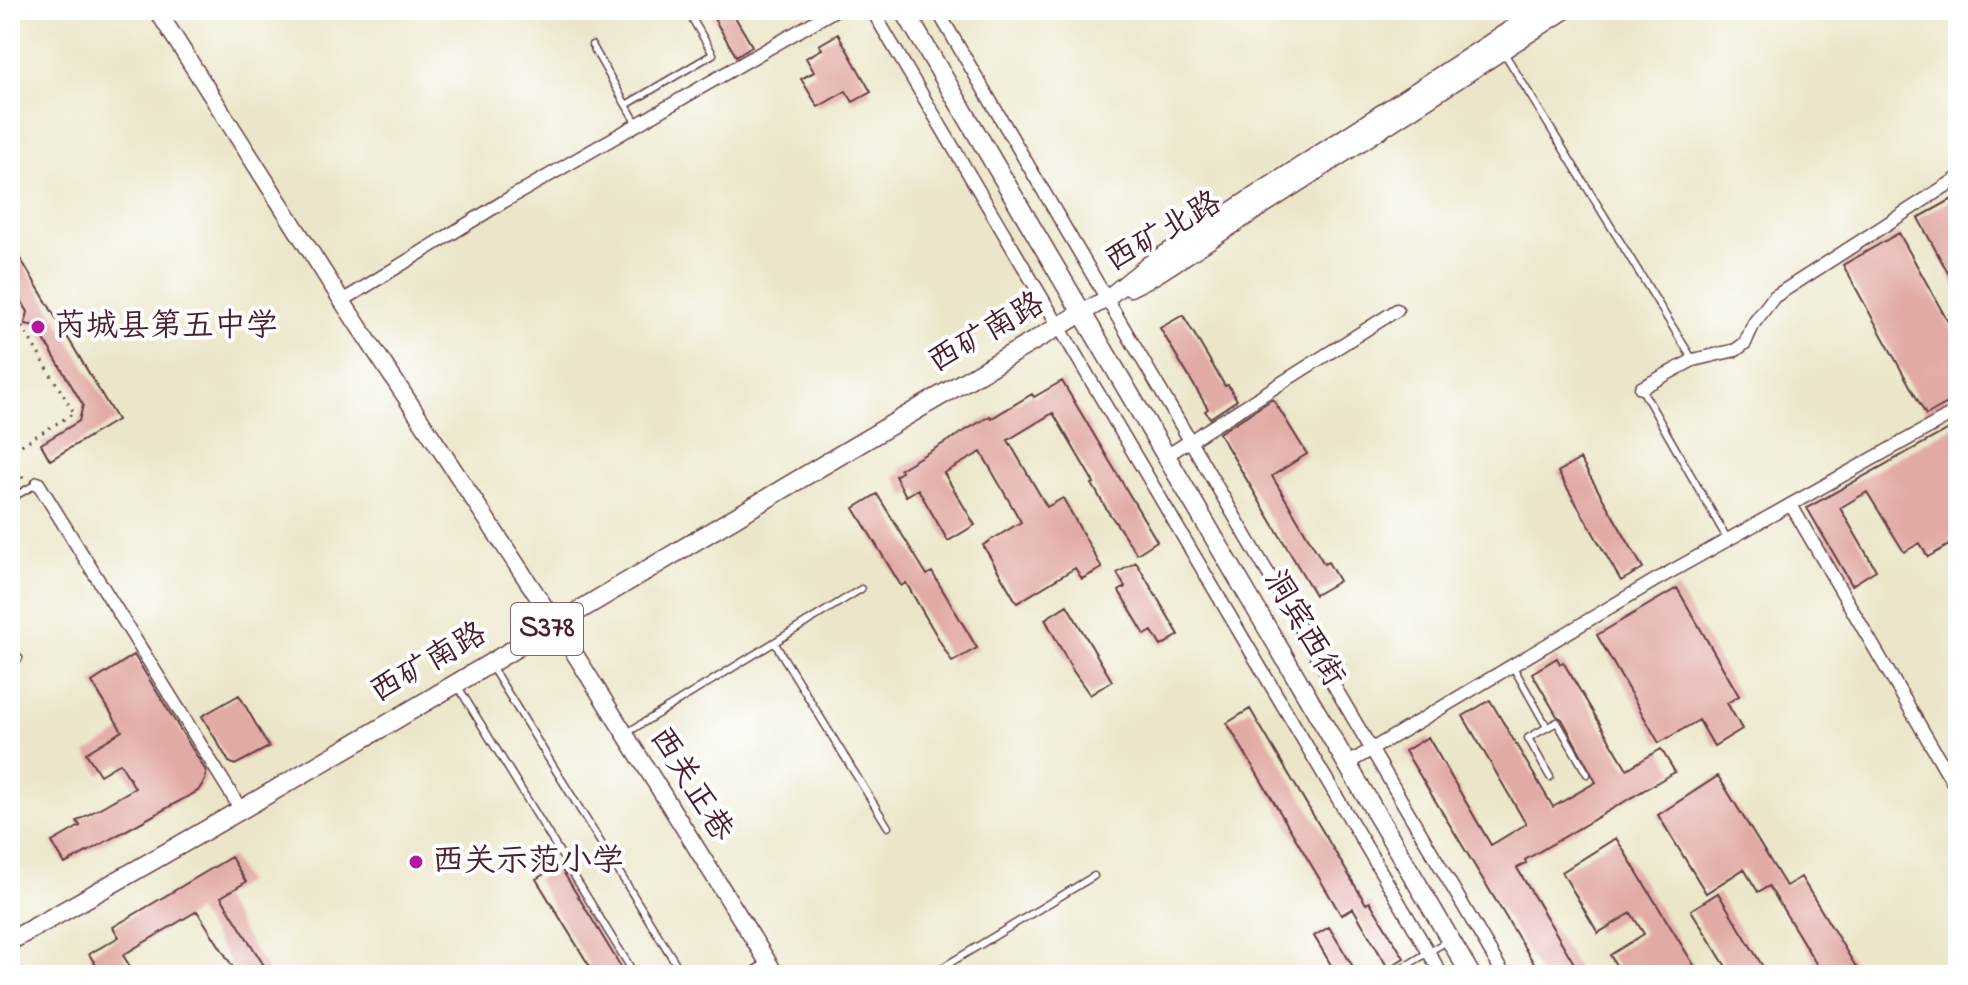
<svg xmlns="http://www.w3.org/2000/svg" width="1968" height="985" font-family="'Indie Flower','LXGW WenKai TC',sans-serif">
	<style>
		.building { fill: #e2aaa5 }
		.lines { fill: none; stroke-linecap: round; stroke-linejoin: round }
		.lane-casing { stroke: #623d43; stroke-width: 9 }
		.street-casing { stroke: #623d43; stroke-width: 15 }
		.secondary-casing { stroke: #623d43; stroke-width: 19 }
		.primary-casing { stroke: #623d43; stroke-width: 21 }
		.path { stroke: #623d43; stroke-width: 3; stroke-dasharray: 2 6; stroke-linecap: butt }
		.lane { stroke: #fff; stroke-width: 6 }
		.street { stroke: #fff; stroke-width: 12 }
		.secondary { stroke: #fff; stroke-width: 16 }
		.primary { stroke: #fff; stroke-width: 18 }
		.poi-dot { fill: #b5179e; stroke: #fff; stroke-width: 3 }
		.labels { text-anchor: middle; dominant-baseline: central; stroke-width: 8; stroke-linejoin: round; paint-order: stroke }
		.shield { fill: #fff; stroke: #80626b; stroke-width: 2 }
		.shield-label { font-size: 30px; font-weight: bold; fill: #4a1f2b }
		.street-label { font-size: 32px; fill: #4a1f2b; stroke: #fff }
		.poi-label { font-size: 32px; fill: #4a1f2b; stroke: #fff; text-anchor: start }
	</style>
	<rect width="100%" height="100%" fill="#fff"/>
	<filter id="ink" filterUnits="userSpaceOnUse"><feTurbulence type="fractalNoise" baseFrequency=".0125" numOctaves="2"/><feDisplacementMap in="SourceGraphic" scale="16" xChannelSelector="R" yChannelSelector="G"/><feConvolveMatrix kernelMatrix="1 2 1 2 8 2 1 2 1" color-interpolation-filters="sRGB"/></filter>
	<filter id="wash" filterUnits="userSpaceOnUse"><feTurbulence type="fractalNoise" baseFrequency=".006" numOctaves="4" result="noise"/><feDisplacementMap in="SourceGraphic" scale="32" xChannelSelector="R" yChannelSelector="G"/><feGaussianBlur stdDeviation="1.8" result="paint"/><feColorMatrix in="noise" values="0 0 0 0 0 0 0 0 0 0 0 0 0 0 0 0 0 1.4 0 .05"/><feComposite in="paint" operator="in"/></filter>
	<g filter="url(#wash)">
		<rect width="100%" height="100%" fill="#ebe6c9"/>
		<g id="blocks">
			<path class="building" d="M709,10H731L752,46L736,56Z
				M838,34L871,92L853,102L846,91L818,107L801,79L814,72L806,58L822,49L819,45Z
				M1958,196V291L1918,218Z
				M1899,233L1958,340V397L1926,415L1843,265Z
				M10,241L117,420L50,460L41,444L79,421L83,405L36,326L25,324L28,312L10,282Z
				M1183,315L1225,386L1228,385L1237,400L1210,418L1205,411L1208,409L1160,328Z
				M1062,381L1157,541L1137,554L1107,510L1092,484L1094,483L1053,413L1008,440L1047,507L1063,498L1102,568L1082,579L1075,568L1017,603L983,545L1021,522L981,452L944,473L975,525L948,541L918,489L906,496L895,476L902,472L900,469L990,416L992,418L1032,394L1034,397Z
				M1273,399L1307,454L1272,476L1324,564L1328,562L1339,581L1315,595L1219,433Z
				M1958,424V540L1928,557L1920,543L1904,552L1867,492L1840,508L1876,570L1852,585L1807,508Z
				M1580,459L1643,568L1621,581L1558,472Z
				M877,494L927,575L932,572L977,648L952,662L906,583L901,586L854,508Z
				M1136,562L1179,635L1161,646L1152,631L1145,635L1119,591L1125,587L1117,573Z
				M1677,588L1739,696L1727,703L1742,729L1714,746L1699,720L1659,743L1597,635Z
				M1067,605L1112,681L1090,695L1073,671L1045,619Z
				M134,655L206,771L205,780L198,791L65,864L52,842L80,826L77,821L135,788L120,763L100,775L86,753L122,731L92,682Z
				M1557,658L1560,664L1563,662L1627,769L1661,749L1675,772L1525,860L1526,863L1517,868L1581,975H1541L1405,751L1428,737L1491,845L1526,824L1463,716L1490,700L1553,807L1596,782L1562,719L1557,716L1532,673Z
				M239,695L269,747L235,765L229,762L202,716Z
				M1250,709L1366,904L1370,902L1404,958L1388,968L1353,908L1341,915L1227,723Z
				M1718,776L1786,886L1801,877L1861,975H1823L1769,886L1758,892L1744,869L1706,893L1658,815Z
				M1616,838L1700,975H1622L1610,955L1644,934L1631,913L1598,933L1562,872Z
				M231,857L246,882L221,897L270,975H238L197,911L123,955L135,975H102L89,954L119,937L113,927Z
				M559,865L626,975H595L536,879Z
				M1718,893L1768,975H1731L1691,910Z
				M1329,927L1358,975H1337L1314,936Z"/>
		</g>
	</g>
	<g filter="url(#ink)">
		<use href="#blocks" fill-opacity="0" stroke="#623d43" stroke-width="2"/>
		<g class="lines">
			<defs>
				<path id="lane" d="M592,45L626,105L713,54L687,10
					M1503,51L1693,360
					M626,105L637,124
					M1641,388L1728,540
					M10,499L38,483
					M774,642L888,827
					M10,664L19,658
					M1512,665L1547,727
					M491,666L683,975
					M457,685L635,975
					M625,734L861,589
					M1550,777L1528,738L1557,722L1587,774
					M930,975L1094,876
					M1391,975L1447,941"/>
				<path id="street" d="M872,10L1442,975
					M937,10L1504,975
					M342,301L503,202L835,10
					M1641,388L1693,360L1736,350L1745,343L1754,323L1774,297L1958,178
					M1166,456L1397,310
					M38,483L240,808
					M1791,505L1958,791
					M1347,764L1654,581L1958,411
					M752,975L770,964"/>
				<path id="secondary" d="M157,10L342,301L556,624L776,975
					M1130,288L1156,275L1566,10
					M1082,313L1106,299L1149,264L1540,10"/>
				<path id="primary" d="M904,10L1471,975
					M10,941C372,740 724,520 1082,313"/>
			</defs>
			<use href="#lane" class="lane-casing"/>
			<use href="#street" class="street-casing"/>
			<use href="#secondary" class="secondary-casing"/>
			<use href="#primary" class="primary-casing"/>
			<path class="path" d="M10,306L74,413L10,452
				M10,333L22,326
				M10,456L24,480"/>
			<use href="#lane" class="lane"/>
			<use href="#street" class="street"/>
			<use href="#secondary" class="secondary"/>
			<use href="#primary" class="primary"/>
		</g>
	</g>
	<g class="poi-dot">
		<circle cx="38" cy="327" r="8"/>
		<circle cx="416" cy="862" r="8"/>
	</g>
	<g class="labels">
		<rect class="shield" x="511" y="603" width="72" height="52" rx="6"/>
		<g class="shield-label">
			<text x="547" y="629">S378</text>
		</g>
		<g class="street-label">
			<text transform="translate(1164 233) rotate(-30)">西矿北路</text>
			<text transform="translate(987 334) rotate(-30)">西矿南路</text>
			<text transform="translate(1303 629) rotate(60)">洞宾西街</text>
			<text transform="translate(429 664) rotate(-30)">西矿南路</text>
			<text transform="translate(690 785) rotate(58)">西关正巷</text>
		</g>
		<g class="poi-label">
			<text x="54" y="327">芮城县第五中学</text>
			<text x="432" y="862">西关示范小学</text>
		</g>
	</g>
	<rect width="1968" height="985" fill="none" stroke="#fff" stroke-width="40"/>
</svg>
